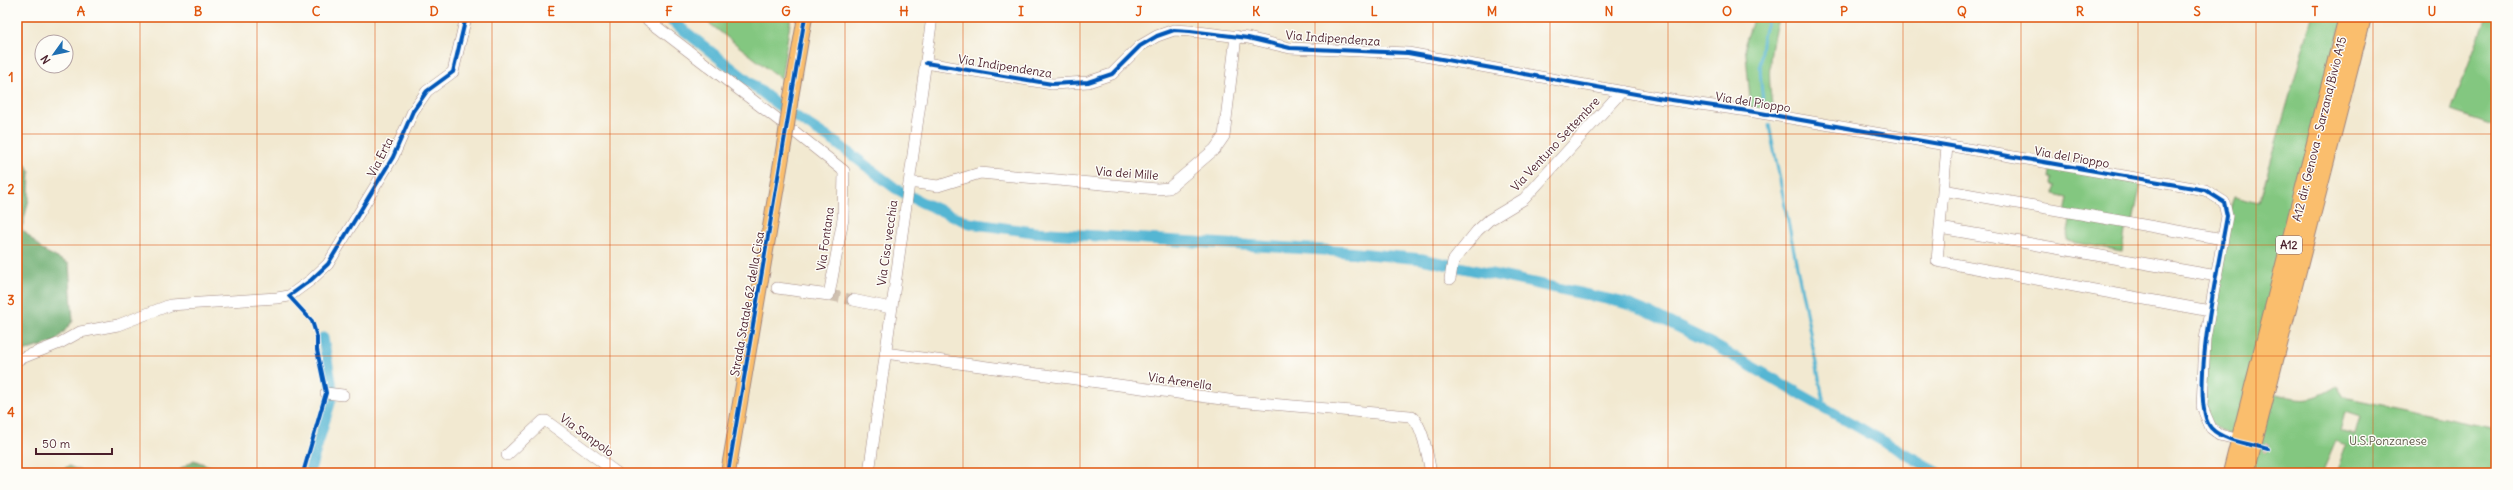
<svg xmlns="http://www.w3.org/2000/svg" width="2513" height="490" font-family="Delius,sans-serif">
	<style>
		.green { fill: #83c780; stroke: #667356; fill-rule: evenodd }
		.forest { fill: #6aac6e; stroke: #5a664c }
		.lines { fill: none; stroke-linecap: round; stroke-linejoin: round }
		.stream { stroke: #55b6d3; stroke-width: 3 }
		.canal { stroke: #55b6d3; stroke-width: 11 }
		.minor-tunnel { stroke: #d0c1b0; stroke-width: 11; stroke-dasharray: 11 5.5; stroke-linecap: butt }
		.minor-casing { stroke: #9e847e; stroke-width: 12 }
		.major-casing { stroke: #9e847e; stroke-width: 16 }
		.highway-casing { stroke: #9e847e; stroke-width: 18 }
		.minor { stroke: #fff; stroke-width: 11 }
		.major { stroke: #fabe6d; stroke-width: 14 }
		.highway { stroke: #fabe6d; stroke-width: 16 }
		.major-bridge-casing { stroke: #9e847e; stroke-width: 16; stroke-linecap: butt }
		.major-bridge { stroke: #fabe6d; stroke-width: 14 }
		.cycleway-casing { stroke: #fdfcf7; stroke-width: 6 }
		.cycleway { stroke: #0057b8; stroke-width: 4 }
		.grid { fill: none; stroke: #e0560e; stroke-width: 1; stroke-opacity: 0.55 }
		.labels { text-anchor: middle; dominant-baseline: central; stroke-width: 3; stroke-linejoin: round; paint-order: stroke }
		.shield { fill: #fdfcf7; stroke: #806168; stroke-width: 1 }
		.shield-label { font-size: 11px; font-weight: bold; fill: #4a1f2b }
		.street-label { font-size: 12px; fill: #4a1f2b; stroke: #fdfcf7 }
		.park-label { font-size: 12px; fill: #5e5a49; stroke: #fdfcf7 }
		.neatline { fill: none; stroke: #e0560e; stroke-width: 1.5 }
		.grid-label { font-size: 13px; text-anchor: middle; font-weight: bold; fill: #e0560e }
	</style>
	<rect width="100%" height="100%" fill="#fdfcf7"/>
	<filter id="ink" filterUnits="userSpaceOnUse"><feTurbulence type="fractalNoise" baseFrequency=".025" numOctaves="2"/><feDisplacementMap in="SourceGraphic" scale="8" xChannelSelector="R" yChannelSelector="G"/><feConvolveMatrix kernelMatrix="1 2 1 2 8 2 1 2 1" color-interpolation-filters="sRGB"/></filter>
	<filter id="wash" filterUnits="userSpaceOnUse"><feTurbulence type="fractalNoise" baseFrequency=".012" numOctaves="4" result="noise"/><feDisplacementMap in="SourceGraphic" scale="16" xChannelSelector="R" yChannelSelector="G"/><feGaussianBlur stdDeviation="0.9" result="paint"/><feColorMatrix in="noise" values="0 0 0 0 0 0 0 0 0 0 0 0 0 0 0 0 0 1.4 0 .05"/><feComposite in="paint" operator="in"/></filter>
	<g filter="url(#wash)">
		<rect width="100%" height="100%" fill="#f2e9d1"/>
		<path class="green" d="M701,17H791L781,79Z
			M1754,17H1779C1768,49 1767,82 1774,115L1751,111L1745,43Z
			M2312,17H2343L2236,439L2205,418V339L2227,216L2234,197L2259,203Z
			M2486,17H2496V126L2451,111Z
			M2051,165L2141,183L2132,226L2126,225L2122,251L2066,241L2071,216L2065,214L2068,197L2054,194L2055,186L2051,185L2052,178H2049Z
			M2337,386L2344,397L2496,429V473H2336L2346,445L2336,441L2322,473H2250L2271,393C2301,399 2308,404 2337,386ZM2345,412L2360,417L2355,435L2340,431Z"/>
		<path class="forest" d="M17,149L30,172L29,199L22,229L42,250L69,264L73,321L55,342L17,353Z
			M194,460L227,473H180L181,468Z
			M69,466L87,473H55Z"/>
		<g class="lines">
			<path class="stream" d="M1763,100C1759,73 1758,43 1769,17
				M1769,125L1825,408"/>
			<path class="canal" d="M667,17L778,105L835,142L895,188L921,202L969,223L1033,232L1324,250L1422,259L1625,303L1650,313L1705,340L1939,473
				M309,473L333,393L323,338"/>
		</g>
	</g>
	<g filter="url(#ink)">
		<g class="lines">
			<path class="minor-tunnel" d="M829,295L853,300
				M2248,443L2268,449"/>
			<defs>
				<path id="minor" d="M644,17L780,121
					M926,63L1052,84L1088,82L1112,74L1140,46L1157,36L1174,30L1190,31L1248,38L1290,48L1408,53L1658,98L1755,112L2205,190L2224,202L2227,216L2205,339L2202,407L2211,428L2220,435L2236,439
					M1947,146L1937,261L2210,311
					M909,182L938,186L980,173L1157,189L1169,188L1215,149L1224,136L1236,36
					M1943,190L2223,239
					M1940,228L2217,276
					M1450,279L1453,261L1477,231L1489,220L1524,199L1622,91
					M777,288L829,295L843,219L844,171L795,132
					M853,300L891,308
					M885,353L1236,401L1410,416C1423,422 1428,459 1431,473
					M17,360L60,343L80,332L118,325L170,305L277,298L289,296L311,280L328,264L393,157L413,111L427,91L453,72L466,17
					M326,393L343,395
					M507,455L543,421H546L617,473
					M869,473L932,17"/>
				<path id="major" d="M791,97L805,17
					M728,473L785,139"/>
				<path id="highway" d="M2231,473L2347,17
					M2246,473L2363,17"/>
			</defs>
			<use href="#minor" class="minor-casing"/>
			<use href="#major" class="major-casing"/>
			<use href="#highway" class="highway-casing"/>
			<use href="#minor" class="minor"/>
			<use href="#major" class="major"/>
			<use href="#highway" class="highway"/>
			<defs>
				<path id="major-bridge" d="M785,139L791,97"/>
			</defs>
			<use href="#major-bridge" class="major-bridge-casing"/>
			<use href="#major-bridge" class="major-bridge"/>
			<defs>
				<path id="cycleway" d="M926,63L1052,84L1088,82L1112,74L1140,46L1157,36L1174,30L1190,31L1248,38L1290,48L1408,53L1658,98L1755,112L2205,190L2224,202L2227,216C2221,254 2187,401 2211,428C2223,441 2251,444 2268,449
					M303,473L326,393L317,350V337L312,321L289,296L311,280L328,264L393,157L413,111L427,91L453,72L466,17
					M728,473L805,17"/>
			</defs>
			<use href="#cycleway" class="cycleway-casing"/>
			<use href="#cycleway" class="cycleway"/>
		</g>
	</g>
	<path class="grid" d="M140,17V473M257,17V473M375,17V473M492,17V473M610,17V473M727,17V473M845,17V473M963,17V473M1080,17V473M1198,17V473M1315,17V473M1433,17V473M1550,17V473M1668,17V473M1786,17V473M1903,17V473M2021,17V473M2138,17V473M2256,17V473M2373,17V473M17,134H2496M17,245H2496M17,356H2496"/>
	<g class="labels">
		<rect class="shield" x="2276" y="236" width="26" height="18" rx="3"/>
		<g class="shield-label">
			<text x="2289" y="245">A12</text>
		</g>
		<g class="street-label">
			<text transform="translate(1333 38) rotate(4)">Via Indipendenza</text>
			<text transform="translate(1005 66) rotate(9)">Via Indipendenza</text>
			<text transform="translate(1753 102) rotate(9)">Via del Pioppo</text>
			<text transform="translate(2319 129) rotate(-76)">A12 dir. Genova - Sarzana/Bivio A15</text>
			<text transform="translate(1555 144) rotate(-47)">Via Ventuno Settembre</text>
			<text transform="translate(380 157) rotate(-63)">Via Erta</text>
			<text transform="translate(2072 157) rotate(10)">Via del Pioppo</text>
			<text transform="translate(1127 173) rotate(4)">Via dei Mille</text>
			<text transform="translate(825 239) rotate(-82)">Via Fontana</text>
			<text transform="translate(887 243) rotate(-82)">Via Cisa vecchia</text>
			<text transform="translate(747 304) rotate(-80)">Strada Statale 62 della Cisa</text>
			<text transform="translate(1180 381) rotate(8)">Via Arenella</text>
			<text transform="translate(587 435) rotate(36)">Via Sanpolo</text>
		</g>
		<g class="park-label">
			<text x="2388" y="440">U.S.Ponzanese</text>
		</g>
	</g>
	<rect width="2513" height="490" fill="none" stroke="#fdfcf7" stroke-width="44"/>
	<g transform="translate(54 54) rotate(237)"><circle r="19" fill="#fdfcf7" stroke="#b5a4a5"/>
	<path d="M0-3L7 15L0 10L-7 15Z" fill="#1f6fb2"/>
	<text y="-6" font-size="11" font-weight="bold" text-anchor="middle" fill="#4a1f2b">N</text>
	</g>
	<path d="M36 448v6h76v-6" fill="none" stroke="#4a1f2b" stroke-width="2"/>
	<text x="42" y="448" font-size="12" fill="#4a1f2b" stroke="#fdfcf7" stroke-width="3" paint-order="stroke">50 m</text>
	<rect x="22" y="22" width="2469" height="446" class="neatline"/>
	<g class="grid-label">
		<text x="81" y="16">A</text>
		<text x="198" y="16">B</text>
		<text x="316" y="16">C</text>
		<text x="434" y="16">D</text>
		<text x="551" y="16">E</text>
		<text x="669" y="16">F</text>
		<text x="786" y="16">G</text>
		<text x="904" y="16">H</text>
		<text x="1021" y="16">I</text>
		<text x="1139" y="16">J</text>
		<text x="1256" y="16">K</text>
		<text x="1374" y="16">L</text>
		<text x="1492" y="16">M</text>
		<text x="1609" y="16">N</text>
		<text x="1727" y="16">O</text>
		<text x="1844" y="16">P</text>
		<text x="1962" y="16">Q</text>
		<text x="2080" y="16">R</text>
		<text x="2197" y="16">S</text>
		<text x="2315" y="16">T</text>
		<text x="2432" y="16">U</text>
		<text x="11" y="82">1</text>
		<text x="11" y="194">2</text>
		<text x="11" y="305">3</text>
		<text x="11" y="417">4</text>
	</g>
</svg>
